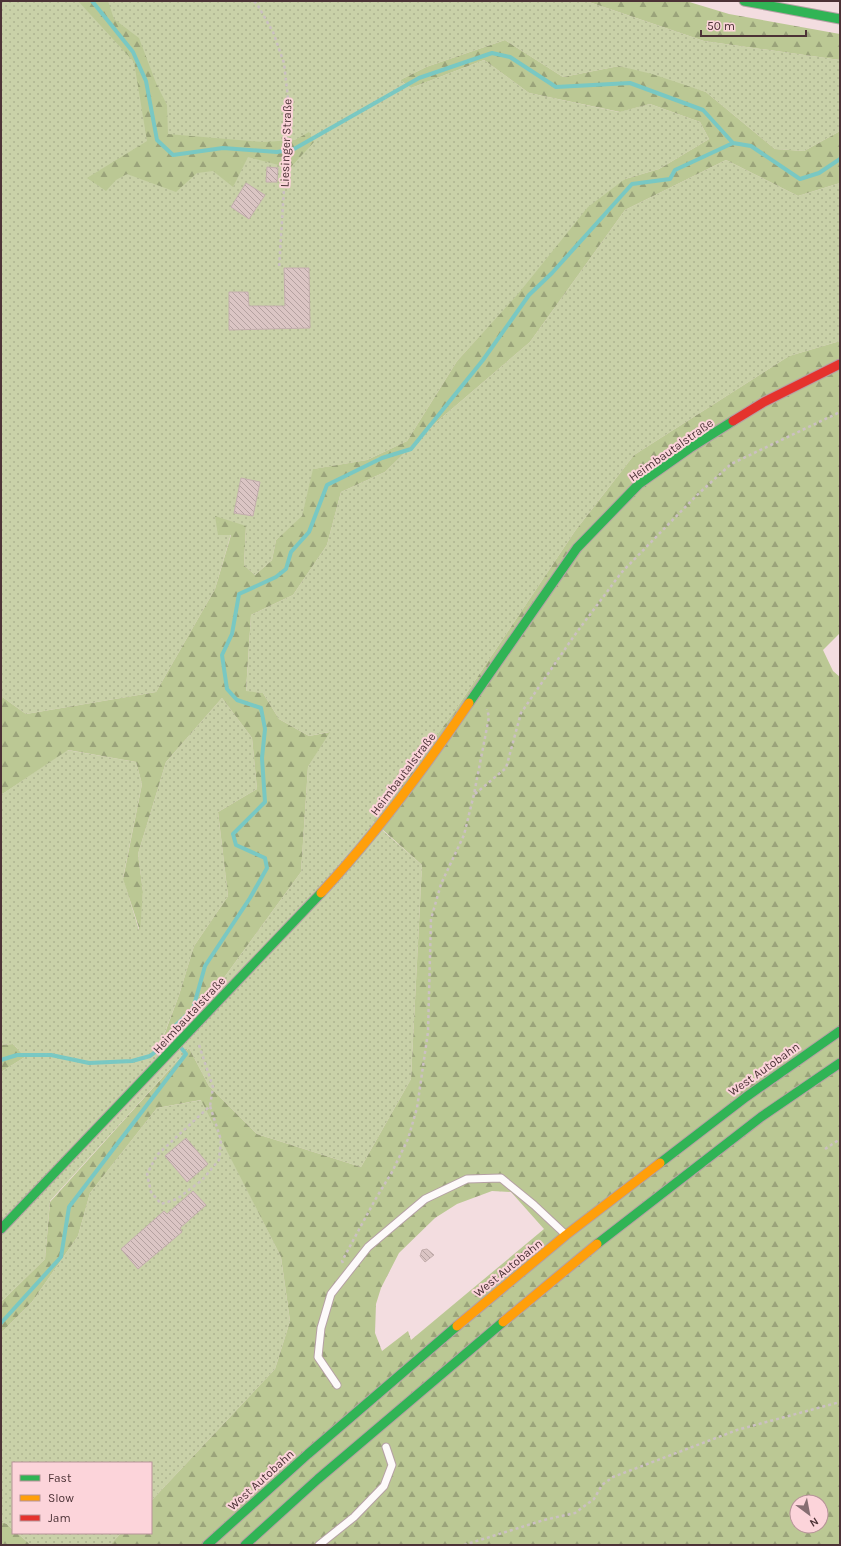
<svg xmlns="http://www.w3.org/2000/svg" width="841" height="1546" font-family="Karla,sans-serif">
	<style>
		.green { fill: url(#green-dots) }
		.forest { fill: url(#forest-firs); fill-rule: evenodd }
		.lines { fill: none; stroke-linecap: round; stroke-linejoin: round }
		.stream { stroke: #79c8c3; stroke-width: 4 }
		.building { fill: url(#building-back-hatch); stroke: #c3aead }
		.lane-casing { stroke: #b5a0a4; stroke-width: 9 }
		.fast-casing { stroke: #b5a0a4; stroke-width: 11 }
		.slow-casing { stroke: #b5a0a4; stroke-width: 11 }
		.jam-casing { stroke: #b5a0a4; stroke-width: 11 }
		.path { stroke: #cbc0c2; stroke-width: 2.5; stroke-dasharray: 3 3; stroke-linecap: butt }
		.lane { stroke: #fdfafa; stroke-width: 7 }
		.fast { stroke: #30b455; stroke-width: 9 }
		.slow { stroke: #ff9f0a; stroke-width: 9 }
		.jam { stroke: #e5322d; stroke-width: 9 }
		.labels { text-anchor: middle; dominant-baseline: central; stroke-width: 4; stroke-linejoin: round; paint-order: stroke }
		.street-label { font-size: 12px; fill: #4c3236; stroke: #fcd4da }
	</style>
	<defs>
		<pattern id="green-dots" width="8" height="8" patternUnits="userSpaceOnUse"><rect width="8" height="8" fill="#c9d1a8"/><path d="M2 2h.1M6 6h.1" fill="none" stroke="#aeb491" stroke-width="1.8" stroke-linecap="round"/></pattern>
		<pattern id="forest-firs" width="22" height="20" patternUnits="userSpaceOnUse"><rect width="22" height="20" fill="#bbc894"/><path d="M5 1l3.5 6h-7zM16 11l3.5 6h-7z" fill="#9aa37a"/></pattern>
		<pattern id="building-back-hatch" width="6" height="6" patternUnits="userSpaceOnUse"><rect width="6" height="6" fill="#dbc5c4"/><path d="M-1 5l2 2M0 0l6 6M5-1l2 2" fill="none" stroke="#b4a1a0"/></pattern>
	</defs>
	<rect width="100%" height="100%" fill="#f3dde0"/>
	<path class="green" d="M1,1H586L704,41L840,60V131L804,151L775,149L706,92L619,66L563,77L505,40L426,67L400,80L411,88L484,60L529,93L619,112L650,104L700,122L709,139L659,169L625,179L457,361L407,441L367,460L314,469L302,517L276,540L272,560L255,575L244,565L246,526L231,534L215,589L156,692L26,714L1,696Z
		M726,160L798,196L840,183V341L789,356L634,455L575,531L454,712L373,822L422,865L411,1079L361,1167L257,1134L209,1086L189,1048L50,1201L45,1259L1,1302V1072L25,1057L13,1044L1,1045V795L67,750L136,762L142,784L123,878L139,930L143,892L138,854L166,762L222,698L252,738L257,789L218,812L228,896L194,946L179,995L160,1045L194,1019L301,872L308,767L329,732L309,736L279,719L263,693L246,692L251,615L293,595L327,545L341,492L385,472L432,426L530,342L625,210Z
		M202,1100L281,1257L290,1321L275,1369L151,1501V1463H13V1530L7,1524L1,1522V1333L32,1302L78,1236L90,1193L157,1108Z
		M17,1533H121L110,1545H31Z"/>
	<path class="forest" d="M78,1H108L114,19L139,38L156,83L167,105L168,134L263,142L295,140L309,132L314,142L290,168L248,157L233,187L213,171L197,173L176,192L127,174L116,180L106,191L87,178L147,141L134,62Z
		M586,1H686L729,14L840,34V60L704,41Z
		M505,40L563,77L619,66L652,74L706,92L775,149L804,151L840,131V183L798,196L726,160L625,210L530,342L432,426L385,472L341,492L327,545L293,595L251,615L246,691L263,693L279,719L309,736L330,732L308,767L301,872L194,1019L160,1046L179,995L194,946L228,896L218,812L257,789L252,738L222,698L166,762L138,854L143,892L140,931L123,879L142,784L136,762L68,750L1,795V696L26,714L156,692L215,589L231,535H218L215,516L246,526L244,565L255,575L272,560L276,540L302,516L313,469L367,460L407,441L457,361L518,294L588,207L625,179L659,169L709,139L700,122L650,104L620,112L529,93L484,60L411,88L400,80L426,67Z
		M840,341V633L823,650L833,671L840,677V1545H110L121,1533H151V1501L275,1369L290,1321L281,1257L201,1100L157,1108L90,1193L78,1236L32,1302L1,1333V1302L45,1259L50,1202L189,1048L209,1086L257,1134L361,1167L411,1079L422,865L373,821L454,712L575,531L634,455L789,356ZM492,1191L511,1192L544,1229L411,1340L408,1331L382,1351L375,1333L376,1304L381,1288L399,1253L435,1218L457,1204ZM797,1502H821V1526H797Z
		M13,1044L25,1057L1,1072V1045Z
		M1,1522L7,1524L13,1530V1533H17L31,1545H1Z"/>
	<g class="lines">
		<path class="stream" d="M92,1L133,52L146,81L157,140L173,155L223,148L277,152L294,149L419,78L492,53L510,57L556,87L630,83L703,110L733,143
			M173,1036L176,1025L193,1009L205,966L250,898L267,868L265,858L236,845L233,834L265,802L262,758L265,729L261,708L237,700L227,689L222,655L232,634L239,594L276,577L286,569L291,552L309,532L327,485L382,458L411,449L483,360L529,295L552,273L632,184L670,179L675,170L733,143L751,146L800,179L819,173L840,159
			M1,1060L17,1055H51L89,1063L132,1061L150,1056L159,1049
			M1,1323L61,1257L69,1207L186,1054L182,1049"/>
	</g>
	<path class="building" d="M267,167L278,168L277,182H266Z
		M246,183L265,195L249,219L231,207Z
		M284,268H309L310,328L229,330V292H248L249,306H285Z
		M241,478L260,482L253,516L234,513Z
		M186,1138L208,1164L187,1182L165,1156Z
		M193,1191L206,1205L180,1228L182,1232L138,1269L121,1249L164,1211L167,1214Z
		M427,1249L434,1255L425,1262L420,1256L422,1250Z"/>
	<g class="lines">
		<defs>
			<path id="lane" d="M337,1385L318,1357L321,1328L331,1294L368,1247L425,1199L467,1179L501,1178L534,1205L565,1234
				M319,1545L354,1517L384,1486L392,1465L386,1447"/>
			<path id="fast" d="M744,1L840,19
				M469,703L577,548L639,484L690,448L733,421
				M660,1163L746,1097L840,1031
				M1,1229L321,893
				M597,1244L761,1117L840,1063
				M207,1545L308,1454L457,1326
				M245,1545L318,1479L503,1322"/>
			<path id="slow" d="M321,893C376,834 424,769 469,703
				M503,1322L597,1244
				M457,1326L566,1235L660,1163"/>
			<path id="jam" d="M733,421L764,402L840,364"/>
		</defs>
		<use href="#lane" class="lane-casing"/>
		<use href="#fast" class="fast-casing"/>
		<use href="#slow" class="slow-casing"/>
		<use href="#jam" class="jam-casing"/>
		<path class="path" d="M254,1L257,4L273,32L284,63L289,108L279,269
			M475,794L506,768L521,713L574,636L621,573L696,496L731,464L840,412
			M199,1045L213,1087L210,1106L157,1155L147,1174L151,1192L161,1204L177,1199L202,1180L219,1160L221,1140L210,1106
			M825,1149L840,1139
			M343,1263L342,1261L375,1200L392,1172L408,1139L417,1108L428,1032L431,919L441,884L464,835L474,794L489,717L487,709
			M464,1545L544,1520L575,1513L594,1499L602,1485L613,1477L737,1430L840,1402"/>
		<use href="#lane" class="lane"/>
		<use href="#fast" class="fast"/>
		<use href="#slow" class="slow"/>
		<use href="#jam" class="jam"/>
	</g>
	<g class="labels">
		<g class="street-label">
			<text transform="translate(286 143) rotate(-88)">Liesinger Straße</text>
			<text transform="translate(671 450) rotate(-35)">Heimbautalstraße</text>
			<text transform="translate(403 774) rotate(-53)">Heimbautalstraße</text>
			<text transform="translate(189 1015) rotate(-47)">Heimbautalstraße</text>
			<text transform="translate(764 1069) rotate(-35)">West Autobahn</text>
			<text transform="translate(508 1268) rotate(-39)">West Autobahn</text>
			<text transform="translate(261 1480) rotate(-42)">West Autobahn</text>
		</g>
	</g>
	<rect width="841" height="1546" fill="none" stroke="#4c3236" stroke-width="4"/>
	<rect x="12" y="1462" width="140" height="72" fill="#fcd4da" stroke="#b69398"/>
	<rect x="20" y="1475" width="20" height="6" fill="#30b455" stroke="#b69398"/>
	<text x="48" y="1482" font-size="12" fill="#4c3236">Fast</text>
	<rect x="20" y="1495" width="20" height="6" fill="#ff9f0a" stroke="#b69398"/>
	<text x="48" y="1502" font-size="12" fill="#4c3236">Slow</text>
	<rect x="20" y="1515" width="20" height="6" fill="#e5322d" stroke="#b69398"/>
	<text x="48" y="1522" font-size="12" fill="#4c3236">Jam</text>
	<g transform="translate(809 1514) rotate(148)"><circle r="19" fill="#fcd4da" stroke="#b69398"/>
	<path d="M0-3L7 15L0 10L-7 15Z" fill="#866e72"/>
	<text y="-6" font-size="11" font-weight="bold" text-anchor="middle" fill="#4c3236">N</text>
	</g>
	<path d="M701 30v6h105v-6" fill="none" stroke="#4c3236" stroke-width="2"/>
	<text x="707" y="30" font-size="12" fill="#4c3236" stroke="#fcd4da" stroke-width="3" paint-order="stroke">50 m</text>
</svg>
